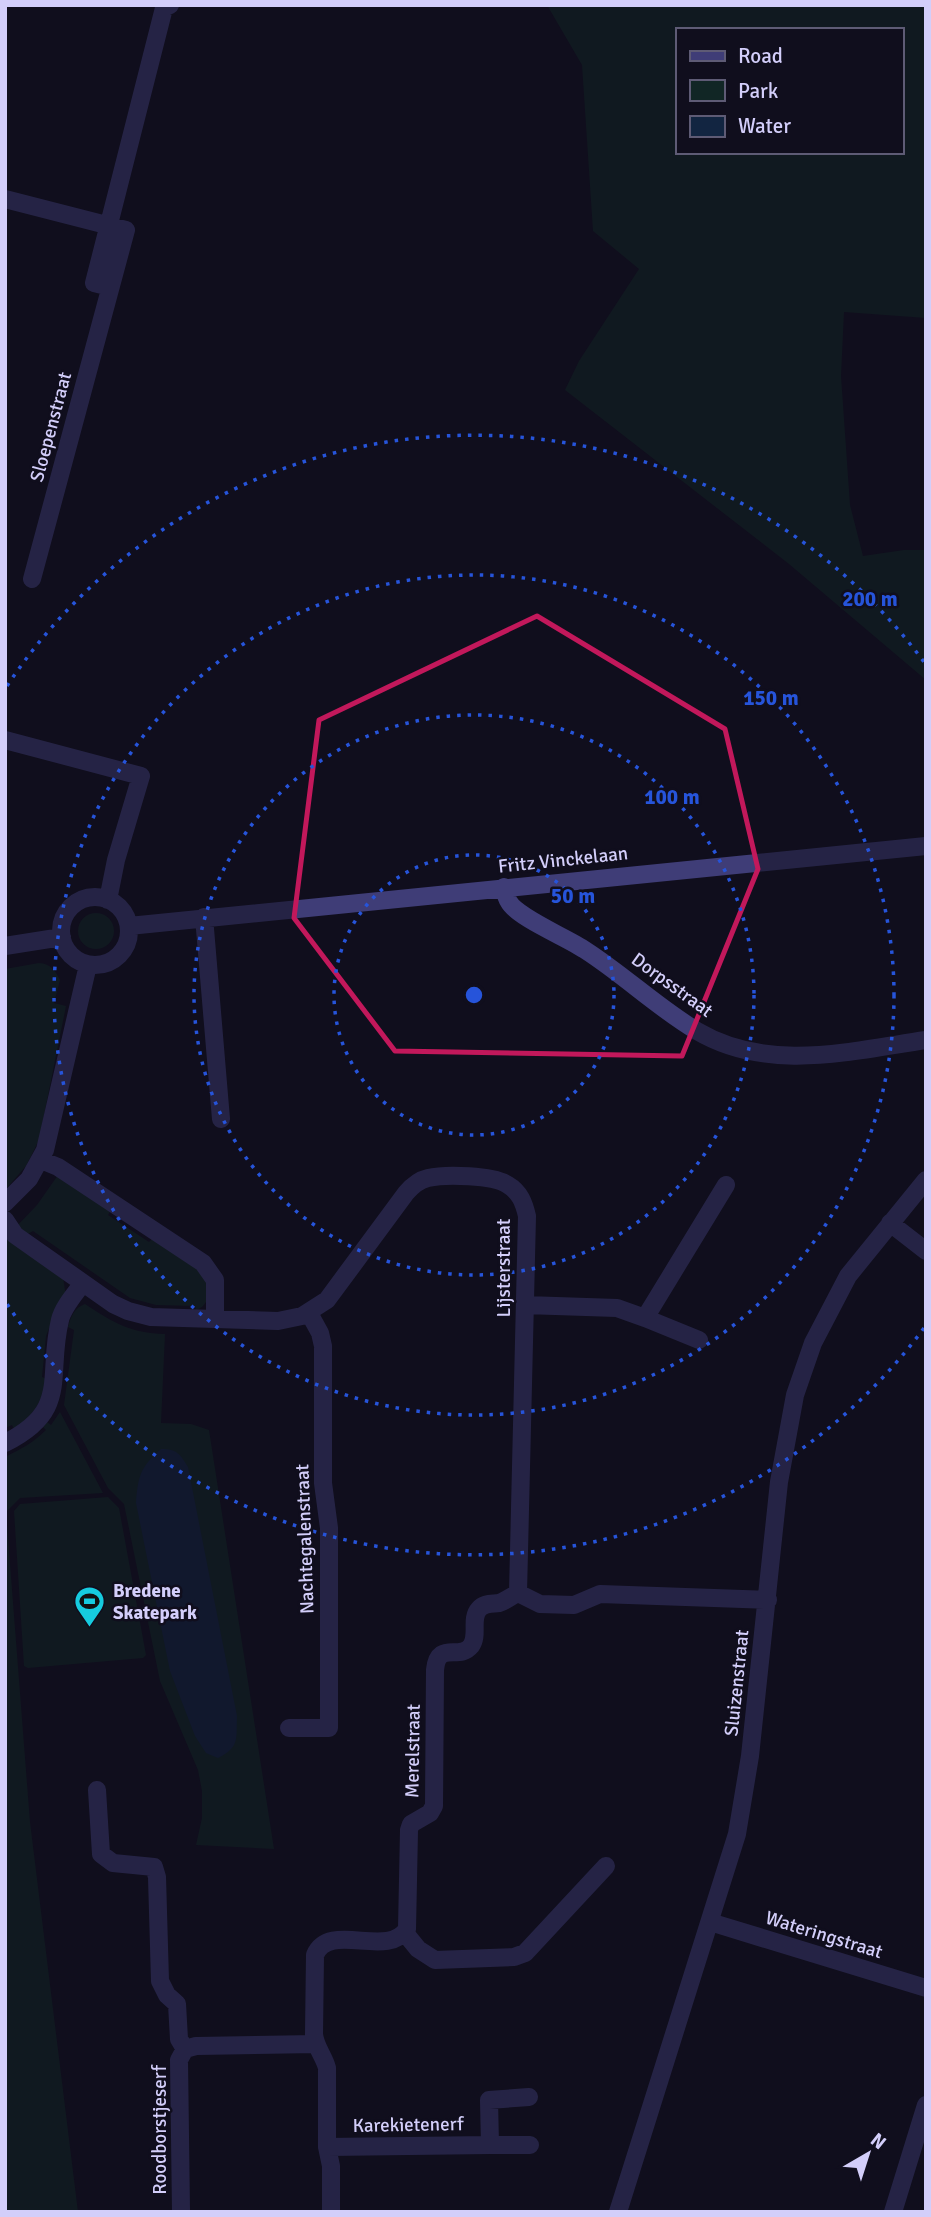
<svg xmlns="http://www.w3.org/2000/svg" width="931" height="2217" font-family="Signika,sans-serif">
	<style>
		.green { fill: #112625; fill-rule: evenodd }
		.water { fill: #122541 }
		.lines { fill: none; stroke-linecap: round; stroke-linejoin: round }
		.minor { stroke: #3f3d77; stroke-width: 18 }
		.marked { fill: none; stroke: #c2185b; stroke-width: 5; stroke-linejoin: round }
		.ring { fill: none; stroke: #2654da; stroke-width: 3.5; stroke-dasharray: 3.5 7 }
		.labels { text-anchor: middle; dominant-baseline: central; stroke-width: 5; stroke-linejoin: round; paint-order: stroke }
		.street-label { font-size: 19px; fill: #d3cefa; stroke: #100e1d }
		.poi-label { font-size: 19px; font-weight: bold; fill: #d3cefa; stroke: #100e1d; text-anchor: start }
		.centre { fill: #2654da; stroke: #100e1d; stroke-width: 3.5 }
		.ring-label { font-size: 21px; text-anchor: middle; font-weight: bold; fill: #2654da; stroke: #100e1d; stroke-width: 5; stroke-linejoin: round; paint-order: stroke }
	</style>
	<rect width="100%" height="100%" fill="#100e1d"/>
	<path class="green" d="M547,5H926V318L844,312L841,376L850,505L863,556L904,550H926V680L789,564L565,390L579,361L639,269L593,231L582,65ZM677,30H901V152H677Z
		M78 931a18 18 0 1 1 36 0a18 18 0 1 1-36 0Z
		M39,963C51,964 55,970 60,980L54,1003L66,1006L39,1140L26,1166L5,1190V969Z
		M58,1175L111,1210L108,1215L149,1242L153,1238L195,1264L208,1280C208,1293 210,1305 196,1310L195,1306L156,1305L130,1298L33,1231L26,1235L17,1226L37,1205Z
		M5,1238L63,1277L66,1297L54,1316L46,1336L42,1377L47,1379C42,1402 33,1416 14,1429L12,1425L5,1428Z
		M85,1304C114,1323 130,1333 165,1334L161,1423L191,1424L209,1430L274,1849L196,1845L202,1818V1791L198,1770L160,1681L124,1504L108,1488L64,1405L74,1330L68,1327C71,1316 74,1308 85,1304Z
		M60,1412L103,1493L20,1498L6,1512L30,1822L78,2212H5V1457C21,1449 33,1443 46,1430L43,1427L47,1422L51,1425Z
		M108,1497L119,1508L146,1655L143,1658L28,1668L24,1666L14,1511L20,1504Z"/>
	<path class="water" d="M161,1449C177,1449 180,1454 188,1467L237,1716C236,1739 240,1747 218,1758L206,1753L195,1736L170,1671L136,1503C138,1477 140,1467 161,1449Z"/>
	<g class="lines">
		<path class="minor" d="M5,199L126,230L32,579
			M110,287L94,283L164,8L170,5
			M5,740L141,776L116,860L108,900
			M504,887C505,892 506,898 509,902C518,918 568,938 585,950C624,975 658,1008 697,1031C768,1073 851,1051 926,1040
			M61 931a34 34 0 1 1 68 0a34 34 0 1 1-68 0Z
			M204,917L221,1119
			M129,926L926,846
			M5,946L62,937
			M41,1160L58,1167L203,1263L215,1280V1319
			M5,1203L29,1179L45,1150L88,965
			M5,1220L15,1235L113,1304L128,1311L151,1317L278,1321L302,1316L327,1300L406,1193C412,1186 419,1180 428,1178C445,1174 494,1175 508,1185C520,1192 524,1203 527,1216L518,1593
			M890,1223L926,1251
			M525,1305L617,1308L645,1318
			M699,1340L645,1318L726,1185
			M5,1443C71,1410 46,1377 60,1320C63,1307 75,1294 83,1283
			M289,1728H329V1528L323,1483V1346L320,1333L309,1313
			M97,1790L101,1854L113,1863L154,1867L157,1877L160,1981L167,1995L177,2004L179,2039L185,2049
			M710,1922L926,1988
			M405,1933L418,1949L435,1960L514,1957L525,1953L606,1866
			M490,2145H530
			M327,2147L490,2145L489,2100L529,2097
			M181,2212L179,2060L185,2049L196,2046L316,2044
			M331,2212V2166L327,2147V2068C324,2056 315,2047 314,2034L315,1955C329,1921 388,1959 407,1929L409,1830L411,1824L430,1813L434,1806L435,1670C438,1640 459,1661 471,1646C479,1635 470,1619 479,1609C484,1603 491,1604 499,1603C506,1601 511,1596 518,1593L540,1604L574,1605L600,1594L768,1600
			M618,2212L737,1834L750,1756L779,1482L795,1395L813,1343L848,1276L926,1180
			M893,2212L926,2105"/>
	</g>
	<path d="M0 0H931V2217H0ZM537,616L725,729L758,869L682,1056L395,1051L294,918L319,720Z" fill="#100e1d" fill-opacity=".55" fill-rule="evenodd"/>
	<path class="marked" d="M537,616L725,729L758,869L682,1056L395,1051L294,918L319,720Z"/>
	<g class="ring">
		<circle cx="474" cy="995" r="140"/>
		<circle cx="474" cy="995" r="280"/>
		<circle cx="474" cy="995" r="420"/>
		<path d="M924 1328A560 560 0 0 1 7 1304M7 686A560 560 0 0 1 924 662"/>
	</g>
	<defs>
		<symbol id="stadium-pin" viewBox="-11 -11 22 30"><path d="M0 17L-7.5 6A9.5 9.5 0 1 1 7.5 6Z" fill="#16cbdf" stroke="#100e1d"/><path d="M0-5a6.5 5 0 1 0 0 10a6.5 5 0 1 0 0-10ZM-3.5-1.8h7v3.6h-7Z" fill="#111"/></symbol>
	</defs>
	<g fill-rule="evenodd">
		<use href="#stadium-pin" x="72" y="1584" width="35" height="47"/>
	</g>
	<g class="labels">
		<g class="street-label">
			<text transform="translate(51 427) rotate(-75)">Sloepenstraat</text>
			<text transform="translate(563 860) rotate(-6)">Fritz Vinckelaan</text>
			<text transform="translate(672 985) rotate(36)">Dorpsstraat</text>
			<text transform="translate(504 1268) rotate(-90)">Lijsterstraat</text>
			<text transform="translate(305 1539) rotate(-92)">Nachtegalenstraat</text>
			<text transform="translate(737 1683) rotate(-84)">Sluizenstraat</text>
			<text transform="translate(413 1751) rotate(-89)">Merelstraat</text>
			<text transform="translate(824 1935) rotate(17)">Wateringstraat</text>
			<text transform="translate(408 2125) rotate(-1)">Karekietenerf</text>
			<text transform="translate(160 2130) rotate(-90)">Roodborstjeserf</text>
		</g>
		<g class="poi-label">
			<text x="113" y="1591">Bredene<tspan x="113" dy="22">Skatepark</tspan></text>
		</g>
	</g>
	<circle cx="474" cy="995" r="10" class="centre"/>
	<g class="ring-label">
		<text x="870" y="606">200 m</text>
		<text x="771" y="705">150 m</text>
		<text x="672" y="804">100 m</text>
		<text x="573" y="903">50 m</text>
	</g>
	<rect width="931" height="2217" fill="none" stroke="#d3cefa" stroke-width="14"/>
	<rect x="676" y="28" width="228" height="126" fill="#100e1d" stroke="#5e5b75" stroke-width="2"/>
	<rect x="690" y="51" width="35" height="10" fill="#3f3d77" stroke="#5e5b75" stroke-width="2"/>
	<text x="738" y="63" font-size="21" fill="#d3cefa">Road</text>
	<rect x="690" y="80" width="35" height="21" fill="#112625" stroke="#5e5b75" stroke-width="2"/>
	<text x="738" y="98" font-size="21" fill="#d3cefa">Park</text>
	<rect x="690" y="116" width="35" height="21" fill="#122541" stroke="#5e5b75" stroke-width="2"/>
	<text x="738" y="133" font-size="21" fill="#d3cefa">Water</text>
	<g transform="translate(868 2154) rotate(39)" stroke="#100e1d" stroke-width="5" paint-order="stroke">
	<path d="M0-5L12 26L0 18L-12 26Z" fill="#d3cefa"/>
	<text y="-10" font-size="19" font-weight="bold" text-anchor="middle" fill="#d3cefa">N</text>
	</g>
</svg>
